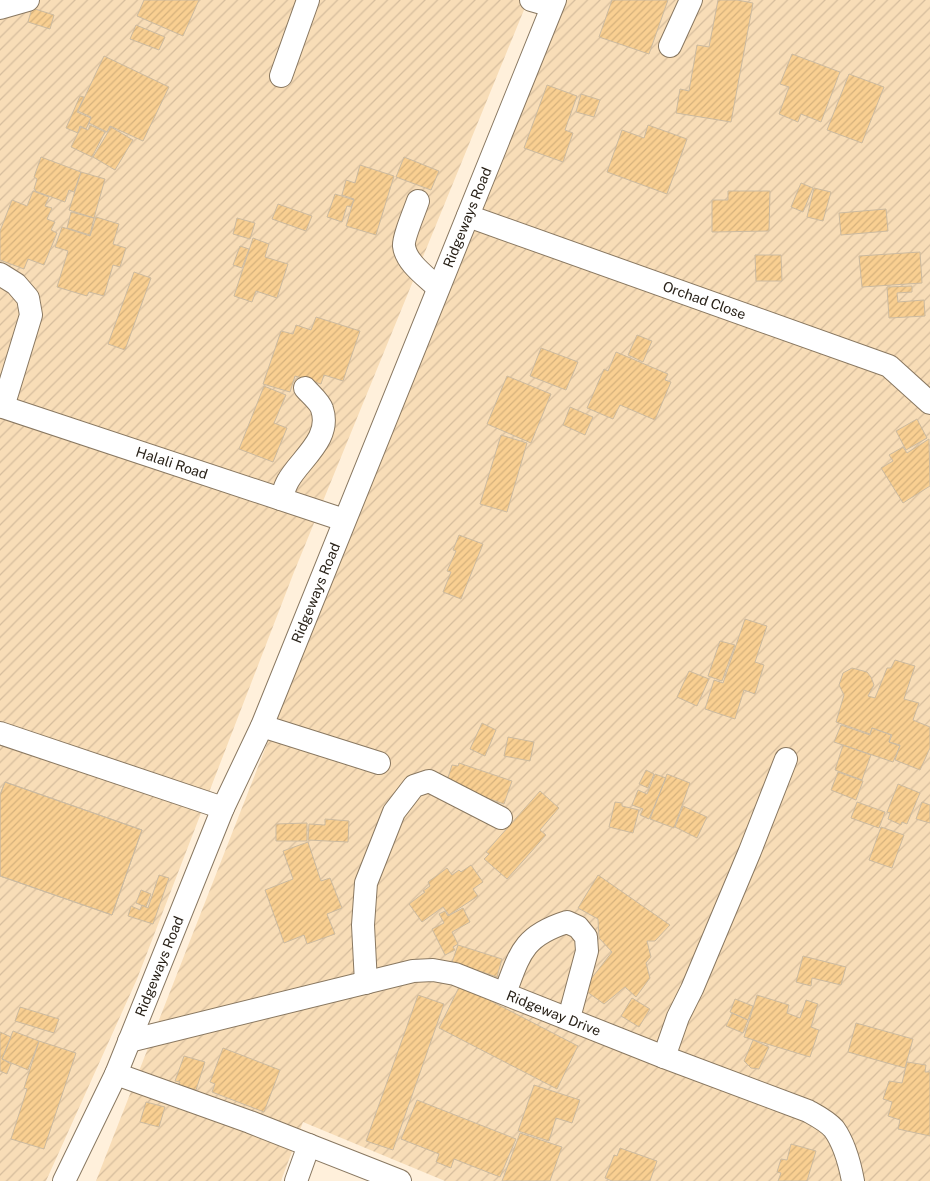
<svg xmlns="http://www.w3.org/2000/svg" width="930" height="1181" font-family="'Public Sans',sans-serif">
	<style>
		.garden { fill: url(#garden-furrows) }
		.building { fill: url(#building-hatch); stroke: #cbbaa0 }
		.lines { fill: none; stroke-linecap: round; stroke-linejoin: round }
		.minor-casing { stroke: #897861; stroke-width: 24 }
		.minor { stroke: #fff; stroke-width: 22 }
		.labels { text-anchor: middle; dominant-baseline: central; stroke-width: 4; stroke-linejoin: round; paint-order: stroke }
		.street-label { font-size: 14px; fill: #292219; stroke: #fff }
	</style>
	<defs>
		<pattern id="garden-furrows" width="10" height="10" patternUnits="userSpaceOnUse" patternTransform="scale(1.25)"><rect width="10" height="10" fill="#f8ddb7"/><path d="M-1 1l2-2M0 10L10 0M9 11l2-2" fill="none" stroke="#d5bd9d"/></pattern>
		<pattern id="building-hatch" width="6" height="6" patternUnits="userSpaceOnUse" patternTransform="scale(1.25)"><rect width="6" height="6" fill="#f9cf91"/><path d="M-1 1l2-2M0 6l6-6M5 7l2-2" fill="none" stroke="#d5b17c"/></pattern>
	</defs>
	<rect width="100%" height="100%" fill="#fff0db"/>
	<path class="garden" d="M0,0H528L294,572L137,979L46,1181H0Z
		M558,0H930V1181H445L303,1122L281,1181H96Z"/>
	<path class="building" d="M144,0H199L183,36L137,16Z
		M612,0H668L649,54L599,37Z
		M718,0H737L753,3L731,122L676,113L680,89L689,91L697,45L709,47Z
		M32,8L54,15L50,29L28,22Z
		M136,25L165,37L159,50L130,39Z
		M792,54L840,72L821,122L801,114L798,122L779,114L789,87L780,84Z
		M104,56L169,87L143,141L110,126L107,132L89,123L91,117L78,111Z
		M849,74L884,87L862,143L827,130Z
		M547,85L577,96L565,130L573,133L563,162L524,148Z
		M581,94L600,100L594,117L576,112Z
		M80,96L84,97L77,112L91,118L86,129L80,126L78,133L66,128Z
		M90,125L105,132L92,157L71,147L81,127L88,130Z
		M648,125L687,139L667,194L607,172L622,130L644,138Z
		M111,127L133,140L115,170L93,157Z
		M41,157L81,172L74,192L69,190L65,202L35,191L36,190L34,189L37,179L34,177Z
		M404,157L439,171L431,190L396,177Z
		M360,165L394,176L376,235L346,226L354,199L342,195L346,180L355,183Z
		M81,172L105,179L94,218L69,210Z
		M801,183L813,188L803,212L791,207Z
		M814,188L831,192L823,221L807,217Z
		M33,191L49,197L45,206L52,208L47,219L55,222L51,230L57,233L44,265L28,259L24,269L0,260V231L12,200L27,206Z
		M728,191H770L769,231L712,232V200H728Z
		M335,194L354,200L351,207L347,206L342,222L327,217Z
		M278,204L312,216L306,231L272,219Z
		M886,209L888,231L841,235L839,213Z
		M71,212L94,218L90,235L67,228Z
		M96,217L119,224L113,244L126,248L120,267L113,265L104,296L89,292L87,296L57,287L68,251L55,247L62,227L90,236Z
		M237,218L255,223L250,239L233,234Z
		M253,238L269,244L265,257L288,264L277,298L256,291L252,302L234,296Z
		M240,246L249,249L242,268L233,265Z
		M920,252L922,283L862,287L859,256Z
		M755,255H781L782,281H756Z
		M134,272L151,278L125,350L108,344Z
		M912,286V292L897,293L898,302L924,300L925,316L889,318L887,287Z
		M316,317L360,331L343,381L324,375L321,384L295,376L290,392L263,384L281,331L293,334L296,325L311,330Z
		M637,335L652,341L643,362L628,355Z
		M541,348L578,362L566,390L530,376Z
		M616,352L668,374L665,380L671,382L655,420L620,405L613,419L587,408L604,369L608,371Z
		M507,376L551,394L531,443L487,424Z
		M264,386L286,395L274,423L287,428L273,462L239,449Z
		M570,407L593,417L585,435L563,425Z
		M917,419L927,438L906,450L896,431Z
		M501,435L527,443L507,512L480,504Z
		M929,439L930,486L903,503L881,468L893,461L889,455L903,447L907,453Z
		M459,535L483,544L461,599L443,592L451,572L447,571L456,551L453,550Z
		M745,619L767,626L755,662L764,665L755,694L744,690L735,719L705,709L714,680L723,683Z
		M720,641L735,645L722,681L708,676Z
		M895,660L915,666L904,699L919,703L913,720L930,727V748L920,770L895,760L900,745L889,742L892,735L872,728L870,734L836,722L844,695L839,685L843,673L852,668L867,672L871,677L874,685L868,696L875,698L887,668H891Z
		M689,671L709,679L697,706L677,697Z
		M482,723L496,730L485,756L470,749Z
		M841,725L870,735L872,728L891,735L889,742L900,746L893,762L834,742Z
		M508,737L534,742L530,761L504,756Z
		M843,745L871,755L862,780L835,770Z
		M459,763L512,781L504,804L446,784L452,765L458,766Z
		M646,770L654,774L648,788L639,784Z
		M838,772L863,781L856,800L831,790Z
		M655,774L666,778L649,819L640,815L643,809L632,805L638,790L647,794Z
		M667,774L690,783L674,828L650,819Z
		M5,782L142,830L112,915L0,876V795Z
		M5,782L142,830L112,915L0,876V795Z
		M898,784L920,793L907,824L902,822L901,825L888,819L890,813L887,812Z
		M540,791L559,808L540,830L546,835L507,879L484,859L489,854L486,852Z
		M615,802L622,803V806L639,810L633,833L609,827Z
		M857,802L885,812L879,828L851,818Z
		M922,802L930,805V823L916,819Z
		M683,806L707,817L697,838L675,827Z
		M325,819L349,821L348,842L308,840L309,824L325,825Z
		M307,823V841H276V824Z
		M881,827L904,835L892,868L869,860Z
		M308,842L321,881L330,878L342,908L327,914L335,934L307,944L304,935L284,943L265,890L293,879L283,851Z
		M471,865L483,882L473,889L478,896L449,915L443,907L422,922L409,904L425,892L423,891L430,886L428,882L447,868L452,875L459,870L461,872Z
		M159,875L169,878L153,924L128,916L131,906L140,910L142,905L148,908Z
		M598,875L670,925L655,941H647L651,957L646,963L650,978L636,997L625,987L604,1004L583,989L612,952L599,938L598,919L578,908Z
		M141,890L151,894L146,907L136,903Z
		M463,908L470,922L452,932L458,944L453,947L455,950L445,955L432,929L444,923L439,914L445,911L448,916Z
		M458,945L502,959L497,977L452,962Z
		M803,956L846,967L841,985L812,978L811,986L796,982Z
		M460,985L578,1046L557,1089L439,1028Z
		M418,995L444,1004L393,1150L366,1141Z
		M757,995L789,1005L787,1013L800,1018L806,1000L818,1004L811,1027L819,1030L810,1057L744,1037Z
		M632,998L650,1009L639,1027L621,1016Z
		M735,999L753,1006L748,1020L730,1012Z
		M20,1007L59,1019L54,1033L15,1021Z
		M732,1013L748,1020L743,1033L726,1026Z
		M856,1023L913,1039L905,1068L848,1052Z
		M13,1031L39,1041L28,1070L2,1059Z
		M0,1032L11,1037L2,1059L11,1064L7,1074L0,1071Z
		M753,1040L769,1047L759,1069L751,1068L744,1061Z
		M39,1041L76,1053L44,1149L11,1139L27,1089L24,1088Z
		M223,1048L280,1070L264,1112L212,1092L215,1084L210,1082Z
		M184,1056L205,1062L196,1090L179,1085L180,1082L175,1081Z
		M907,1062L926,1065L925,1072H930V1136L898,1129L900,1120L888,1116L892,1102L883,1099L889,1081L902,1083Z
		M534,1085L580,1100L572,1123L556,1118L549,1141L518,1131Z
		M417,1100L516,1139L500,1177L454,1159L451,1168L436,1162L439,1154L401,1139Z
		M146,1102L165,1107L159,1127L140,1122Z
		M520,1133L562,1147L550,1181H502Z
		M791,1144L816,1151L807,1181H778L781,1173L777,1172L781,1159L787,1160Z
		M620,1148L657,1161L650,1181H612L605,1178L614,1155L617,1156Z"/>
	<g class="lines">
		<defs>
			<g id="minor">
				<path d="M531,0L552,6"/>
				<path d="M0,8L28,0"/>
				<path d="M670,46L691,0"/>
				<path d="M281,76L308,0"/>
				<path d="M418,201C415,210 403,238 404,246C406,263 427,277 438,288"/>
				<path id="s1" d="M468,216L889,366L930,403"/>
				<path d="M0,274L16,284L28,298L31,315L3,407"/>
				<path id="s2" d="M0,406L344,520"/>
				<path d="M281,499C283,493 285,486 288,481C300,459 332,439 322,409C320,402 310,394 305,388"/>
				<path d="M262,726L379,763"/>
				<path d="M0,733L223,808"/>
				<path d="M366,983L363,925L366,883L394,812L414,786L429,781L501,818"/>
				<path d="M505,993C520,953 523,936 567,922L578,927L586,937L587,951L569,1018"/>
				<path id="s3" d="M129,1041L413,971L433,970L455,974L664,1057L808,1111C817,1116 827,1121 834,1129C844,1143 850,1165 853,1181"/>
				<path d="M664,1057L678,1017L692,989L750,851L786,759"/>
				<path d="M116,1074L250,1122L400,1181"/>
				<path id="s4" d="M64,1181L116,1074L223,808L262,726L555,0"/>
				<path d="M296,1181L309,1145"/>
			</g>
		</defs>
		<use href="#minor" class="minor-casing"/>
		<use href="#minor" class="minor"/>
	</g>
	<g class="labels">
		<g class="street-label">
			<text stroke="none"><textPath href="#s4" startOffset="1045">Ridgeways Road</textPath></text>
			<text stroke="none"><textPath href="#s1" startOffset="251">Orchad Close</textPath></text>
			<text stroke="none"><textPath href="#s2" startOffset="181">Halali Road</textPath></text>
			<text stroke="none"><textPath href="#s4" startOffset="640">Ridgeways Road</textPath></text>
			<text stroke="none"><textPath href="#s4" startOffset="235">Ridgeways Road</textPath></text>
			<text stroke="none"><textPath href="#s3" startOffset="441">Ridgeway Drive</textPath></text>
		</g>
	</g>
</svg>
